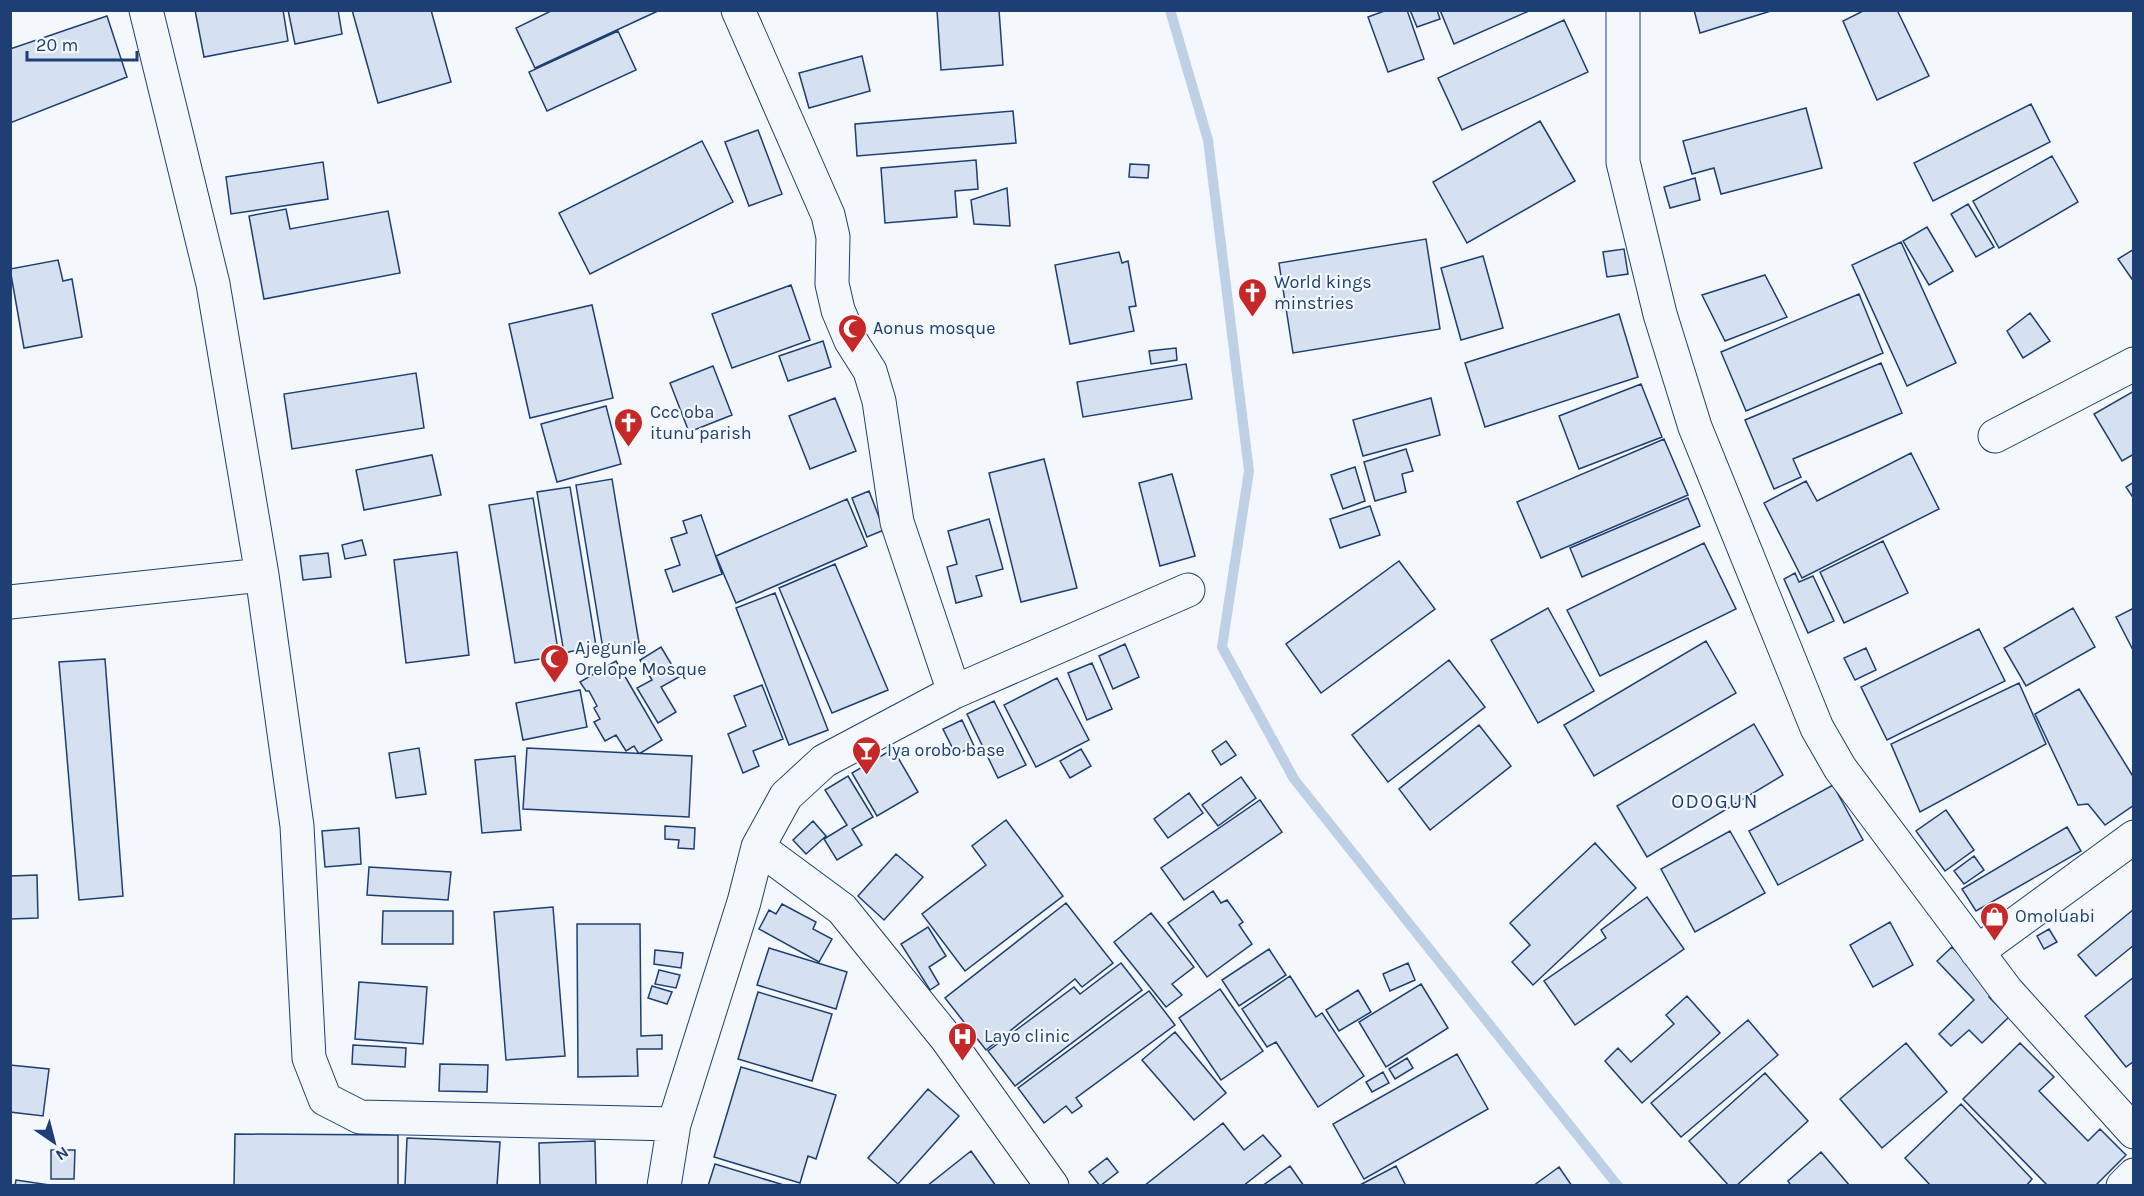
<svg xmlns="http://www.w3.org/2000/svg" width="2144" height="1196" font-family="Karla,sans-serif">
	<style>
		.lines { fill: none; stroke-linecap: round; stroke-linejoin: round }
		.stream { stroke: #bed0e5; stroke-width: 10 }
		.building { fill: #d5e0f0; stroke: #1d3f73; stroke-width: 1.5 }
		.minor-casing { stroke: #1d3f73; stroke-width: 35 }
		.minor { stroke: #f4f7fb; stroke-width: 33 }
		.labels { text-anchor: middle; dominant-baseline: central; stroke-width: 4.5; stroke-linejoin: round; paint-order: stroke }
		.poi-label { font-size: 18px; fill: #1d3f73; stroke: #f4f7fb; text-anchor: start }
		.neighbourhood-label { font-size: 20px; letter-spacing: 1.5px; fill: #1d3f73; stroke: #f4f7fb }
	</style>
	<rect width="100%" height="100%" fill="#f4f7fb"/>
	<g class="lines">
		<path class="stream" d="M1170,10L1208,140L1249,471L1222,647L1294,779L1618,1186"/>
	</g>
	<path class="building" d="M195,10H283L288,41L204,57Z
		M288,10H338L342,34L295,44Z
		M352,10H431L451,82L378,103Z
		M553,10H660L535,68L516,28Z
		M937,10H999L1003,65L941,70Z
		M1387,10H1407L1424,59L1388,72L1368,17Z
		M1410,10H1437L1440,19L1417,27Z
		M1440,10H1531L1454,44Z
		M1694,10H1774L1700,33Z
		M1865,10H1897L1929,76L1877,100L1843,21Z
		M107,16L127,77L10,123V49Z
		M1564,20L1588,72L1462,130L1438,78Z
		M618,31L636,70L547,111L529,72Z
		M862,56L870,91L809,108L799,73Z
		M2031,104L2050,142L1933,201L1914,163Z
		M1806,108L1822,168L1721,194L1714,168L1692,174L1683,141Z
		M1013,111L1016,143L857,156L855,124Z
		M1540,121L1575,181L1467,243L1433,182Z
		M758,130L782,194L749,206L725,142Z
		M702,141L733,202L590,274L559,213Z
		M2052,156L2078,202L1999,248L1973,201Z
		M976,160L978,189L955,191L957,217L885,223L881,168Z
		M323,162L328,199L231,214L226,177Z
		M1130,164L1149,165L1148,178L1129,177Z
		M1695,178L1700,200L1670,208L1664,187Z
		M1007,188L1010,226L974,224L971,200Z
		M1968,204L1994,247L1976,257L1951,214Z
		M286,209L290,229L388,211L400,273L264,299L249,216Z
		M1927,227L1953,271L1929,285L1903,241Z
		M1426,239L1440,329L1293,353L1279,263Z
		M1901,242L1956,363L1907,386L1852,265Z
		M1624,249L1628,274L1607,277L1603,252Z
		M2134,249V282L2118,259Z
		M1119,252L1122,263L1128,261L1136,306L1129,307L1134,331L1070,344L1055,265Z
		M1483,256L1503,328L1461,340L1441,268Z
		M58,260L63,281L72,279L82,337L24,348L10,269Z
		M1765,275L1787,317L1725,341L1702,295Z
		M791,285L810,340L732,368L712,314Z
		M1859,294L1883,353L1746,411L1721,352Z
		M592,305L613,398L530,418L509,324Z
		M2030,313L2050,341L2023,358L2007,331Z
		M1619,314L1638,377L1485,427L1465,363Z
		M823,341L831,367L788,381L779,356Z
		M1176,348L1177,360L1151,364L1149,351Z
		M1881,363L1902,413L1793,459L1801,477L1774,489L1745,420Z
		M1186,364L1192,399L1083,417L1077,382Z
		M713,366L732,415L689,432L670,383Z
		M416,373L424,428L292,449L284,394Z
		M1641,384L1662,437L1579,469L1559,416Z
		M2134,391V454L2122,461L2094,414Z
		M835,398L856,451L810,469L789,416Z
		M1431,398L1440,435L1363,456L1353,420Z
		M606,406L621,464L557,482L541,424Z
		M1664,439L1688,495L1541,558L1517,502Z
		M1406,449L1413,471L1402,474L1406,492L1375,501L1364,462Z
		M1911,453L1939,509L1802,578L1764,503L1806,481L1817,501Z
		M432,455L441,495L364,510L356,470Z
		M1044,459L1077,588L1021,602L989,473Z
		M1355,467L1365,501L1343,509L1331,475Z
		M1172,474L1195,556L1160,566L1139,483Z
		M612,479L639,643L603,649L576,485Z
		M2134,482V499L2126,487Z
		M570,487L596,646L564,653L537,492Z
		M869,491L884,530L867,537L852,498Z
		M533,498L559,656L515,663L489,505Z
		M1688,498L1700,526L1582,577L1570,548Z
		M847,499L867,546L736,603L716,556Z
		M1370,506L1380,535L1340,548L1330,519Z
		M701,515L722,574L673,592L665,570L680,565L671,538L687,533L683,521Z
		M989,519L1003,569L976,576L982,596L956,603L947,567L957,564L948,531Z
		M362,540L366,555L345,559L342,545Z
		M1883,541L1908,593L1844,623L1820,572Z
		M1704,543L1736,609L1600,676L1567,610Z
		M457,552L469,655L406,663L394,560Z
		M328,553L331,577L303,580L300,556Z
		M1399,561L1435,609L1321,693L1286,644Z
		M835,564L888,690L832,713L779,588Z
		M1795,573L1799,582L1813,576L1834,621L1808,633L1784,579Z
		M775,593L828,730L789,745L736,608Z
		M1548,608L1594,691L1538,723L1491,640Z
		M2073,608L2095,647L2026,686L2004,648Z
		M2134,608V652L2116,617Z
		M1979,629L2005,681L1887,740L1861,687Z
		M1706,641L1736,693L1594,776L1564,725Z
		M1125,644L1139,677L1113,689L1099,656Z
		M661,647L679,677L661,687L676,712L658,723L637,688L652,680L640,660Z
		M1866,648L1876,670L1855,680L1844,658Z
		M105,659L123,896L79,900L59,662Z
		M1449,660L1485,707L1388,782L1352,735Z
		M616,661L662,740L639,754L634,746L626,751L616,735L605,741L594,722L600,719L594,708L597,706L589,691H586L580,682Z
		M1092,663L1112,709L1087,720L1068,673Z
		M1057,678L1089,740L1036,767L1004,705Z
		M2019,683L2046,744L1920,812L1891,744Z
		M762,685L783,739L753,751L759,766L743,773L728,734L746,726L734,696Z
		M2079,689L2134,778V805L2105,825L2088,804L2078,805L2035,714Z
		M580,690L587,727L523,740L516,703Z
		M994,701L1026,765L998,778L967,714Z
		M962,720L974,746L956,755L943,729Z
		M1754,724L1783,775L1647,857L1617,806Z
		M1479,725L1511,766L1430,830L1399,789Z
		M1226,741L1236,755L1221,765L1212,751Z
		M419,748L426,794L396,798L389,753Z
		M527,748L692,756L689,817L523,809Z
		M893,749L918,792L877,816L852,773Z
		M1081,749L1091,766L1070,778L1060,761Z
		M515,756L521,830L482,833L475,760Z
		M848,776L873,817L852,829L862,845L837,860L824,839L847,825L825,790Z
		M1241,777L1256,798L1218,826L1202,805Z
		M1833,785L1863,840L1778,885L1749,831Z
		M1189,793L1203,813L1168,838L1154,819Z
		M1260,800L1282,832L1184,900L1161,868Z
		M1946,810L1974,850L1945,871L1916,831Z
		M1006,820L1063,896L965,971L922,914L986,865L972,846Z
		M813,821L826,836L806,854L793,840Z
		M665,826L695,828L694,849L678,848L679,840L665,839Z
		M2067,827L2081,851L1976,911L1962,889Z
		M359,828L361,864L325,867L322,831Z
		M1730,831L1765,893L1695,932L1661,869Z
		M1595,843L1636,888L1533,985L1512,962L1530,945L1510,923Z
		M896,854L923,877L884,920L858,896Z
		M1974,856L1984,870L1964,884L1954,871Z
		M369,867L451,872L448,900L367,895Z
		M37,875L38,918L10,919V876Z
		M1213,891L1221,903L1227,900L1243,922L1239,925L1252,944L1207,977L1168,923Z
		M1647,897L1684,949L1575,1025L1544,981L1606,938L1601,930Z
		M1066,903L1113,963L1082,987L1075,979L986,1050L945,998Z
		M782,904L816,922L813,929L832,939L819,962L759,929L769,910L776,914Z
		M553,907L565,1056L506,1060L494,912Z
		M2134,909V945L2096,976L2078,955Z
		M383,911H453V944H382Z
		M1151,913L1194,967L1172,984L1182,995L1166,1007L1114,942Z
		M1890,922L1913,965L1873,987L1850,945Z
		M577,924H640L641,1036L662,1035V1049H637L638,1076L578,1077Z
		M928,927L946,956L929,967L939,984L930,990L901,944Z
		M2049,929L2057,942L2044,949L2037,936Z
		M1952,947L1996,992L1989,997L2009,1017L1982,1043L1969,1030L1951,1046L1939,1034L1974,1000L1937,961Z
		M769,948L847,972L836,1009L757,985Z
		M1269,949L1286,975L1239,1006L1222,980Z
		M655,950L683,953L681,968L654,964Z
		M1121,963L1142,990L1015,1086L988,1051L1074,987L1080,994Z
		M1408,963L1415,980L1390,991L1383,974Z
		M659,970L680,975L676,988L655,984Z
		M1290,976L1316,1017L1322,1013L1364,1076L1318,1107L1276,1042L1267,1047L1242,1009Z
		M2134,977V1061L2126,1067L2085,1016Z
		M359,982L427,987L423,1044L355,1039Z
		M1421,984L1448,1028L1386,1067L1359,1022Z
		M652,986L672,992L667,1004L648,998Z
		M1220,989L1263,1051L1221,1080L1179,1018Z
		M1358,990L1371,1012L1339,1031L1326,1010Z
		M1149,991L1175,1025L1076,1098L1082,1106L1072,1113L1066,1106L1044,1123L1018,1088Z
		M758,992L832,1014L812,1081L738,1059Z
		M1687,996L1720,1033L1642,1103L1605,1061L1618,1048L1631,1062L1674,1024L1666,1015Z
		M1748,1020L1778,1055L1681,1137L1651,1103Z
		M1175,1032L1226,1093L1194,1120L1142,1060Z
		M1906,1043L1947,1092L1882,1148L1840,1099Z
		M2020,1043L2054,1077L2039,1091L2088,1141L2100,1129L2126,1155L2095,1186H2048L1963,1099Z
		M353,1045L406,1048L405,1067L352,1064Z
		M1457,1054L1488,1109L1364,1179L1333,1124Z
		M1407,1058L1413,1068L1395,1079L1389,1069Z
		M440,1064L488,1065L487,1092L439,1091Z
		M10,1065L49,1069L43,1116L10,1112Z
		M741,1067L836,1095L816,1159L808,1156L800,1183L714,1157Z
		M1383,1072L1389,1083L1372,1092L1366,1082Z
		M1765,1073L1808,1121L1736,1186H1729L1689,1141Z
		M928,1089L959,1116L898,1184L868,1158Z
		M1961,1104L2032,1179L2026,1186H1931L1905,1158Z
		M1223,1123L1244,1150L1263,1135L1281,1156L1243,1186H1144Z
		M235,1134L398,1135V1186H234Z
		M407,1138L500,1142L497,1186H405Z
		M595,1141L596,1186H540L539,1143Z
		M51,1150H75L74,1179H51Z
		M971,1151L996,1186H927Z
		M1821,1152L1850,1186H1791L1788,1181Z
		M1107,1158L1118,1172L1100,1186L1089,1172Z
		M715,1164L787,1186H708Z
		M1290,1166L1304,1186H1262Z
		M1396,1166L1406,1186H1358Z
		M1559,1167L1572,1186H1533Z
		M16,1180L56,1186H15Z"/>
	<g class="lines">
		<defs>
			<path id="minor" d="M146,10L213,284L262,575L297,826L309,1058L325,1099L360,1117L674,1124
				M738,10L828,215L833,237L832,284L838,310L851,341L870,371L879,401L897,522L954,692
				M1623,10V162L1660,314L1695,427L1817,728L1840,768L2006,990L2134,1132
				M1995,436L2134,364
				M10,602L262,575
				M758,847L842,909L947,1039L1052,1186
				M1977,952L2134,837
				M664,1186L674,1124L744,902L758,847L786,796L824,761L954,692L1188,590
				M2123,1186L2134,1175"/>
		</defs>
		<use href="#minor" class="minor-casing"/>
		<use href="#minor" class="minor"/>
	</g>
	<defs>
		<symbol id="church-pin" viewBox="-11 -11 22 30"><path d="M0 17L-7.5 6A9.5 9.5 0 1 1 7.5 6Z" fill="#c62828" stroke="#f4f7fb"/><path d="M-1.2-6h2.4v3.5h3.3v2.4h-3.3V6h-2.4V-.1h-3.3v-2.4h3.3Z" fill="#fff"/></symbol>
		<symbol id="mosque-pin" viewBox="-11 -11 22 30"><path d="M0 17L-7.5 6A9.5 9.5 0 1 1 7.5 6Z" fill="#c62828" stroke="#f4f7fb"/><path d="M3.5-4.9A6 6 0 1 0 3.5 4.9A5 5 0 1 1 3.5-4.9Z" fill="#fff"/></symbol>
		<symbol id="bar-pin" viewBox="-11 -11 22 30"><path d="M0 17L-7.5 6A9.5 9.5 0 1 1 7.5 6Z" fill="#c62828" stroke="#f4f7fb"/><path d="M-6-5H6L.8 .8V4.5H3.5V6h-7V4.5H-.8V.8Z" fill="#fff"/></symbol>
		<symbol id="shop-pin" viewBox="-11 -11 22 30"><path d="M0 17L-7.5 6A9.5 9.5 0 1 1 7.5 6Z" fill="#c62828" stroke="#f4f7fb"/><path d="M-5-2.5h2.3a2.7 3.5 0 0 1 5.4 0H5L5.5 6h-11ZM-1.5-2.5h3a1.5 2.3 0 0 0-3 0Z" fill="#fff"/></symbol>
		<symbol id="hospital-pin" viewBox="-11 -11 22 30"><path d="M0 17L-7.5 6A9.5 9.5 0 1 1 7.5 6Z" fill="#c62828" stroke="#f4f7fb"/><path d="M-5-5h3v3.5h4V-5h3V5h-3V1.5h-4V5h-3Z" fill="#fff"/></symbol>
	</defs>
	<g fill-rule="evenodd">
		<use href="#church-pin" x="1236" y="276" width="33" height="45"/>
		<use href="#mosque-pin" x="836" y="312" width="33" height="45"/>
		<use href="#church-pin" x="612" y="406" width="33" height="45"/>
		<use href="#mosque-pin" x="538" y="642" width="33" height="45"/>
		<use href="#bar-pin" x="850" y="734" width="33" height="45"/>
		<use href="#shop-pin" x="1978" y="900" width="33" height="45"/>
		<use href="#hospital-pin" x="946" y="1020" width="33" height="45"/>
	</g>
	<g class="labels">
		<g class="poi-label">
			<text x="1274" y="282">World kings<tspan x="1274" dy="21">minstries</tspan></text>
			<text x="873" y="328">Aonus mosque</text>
			<text x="650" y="412">Ccc oba<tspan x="650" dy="21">itunu parish</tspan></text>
			<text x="575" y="648">Ajegunle<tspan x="575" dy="21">Orelope Mosque</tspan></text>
			<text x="887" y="750">Iya orobo base</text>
			<text x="2015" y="916">Omoluabi</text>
			<text x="984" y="1036">Layo clinic</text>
		</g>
		<g class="neighbourhood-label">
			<text x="1715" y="801">ODOGUN</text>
		</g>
	</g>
	<rect width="2144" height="1196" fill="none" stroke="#1d3f73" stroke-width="24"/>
	<g transform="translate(54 1142) rotate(145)" stroke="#f4f7fb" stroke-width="4.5" paint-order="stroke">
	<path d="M0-4.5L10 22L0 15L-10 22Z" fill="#1d3f73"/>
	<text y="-9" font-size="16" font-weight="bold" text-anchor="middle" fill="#1d3f73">N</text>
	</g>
	<path d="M27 51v9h110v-9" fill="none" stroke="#1d3f73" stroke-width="3"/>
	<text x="36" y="51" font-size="18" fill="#1d3f73" stroke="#f4f7fb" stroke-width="4.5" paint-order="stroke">20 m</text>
</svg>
